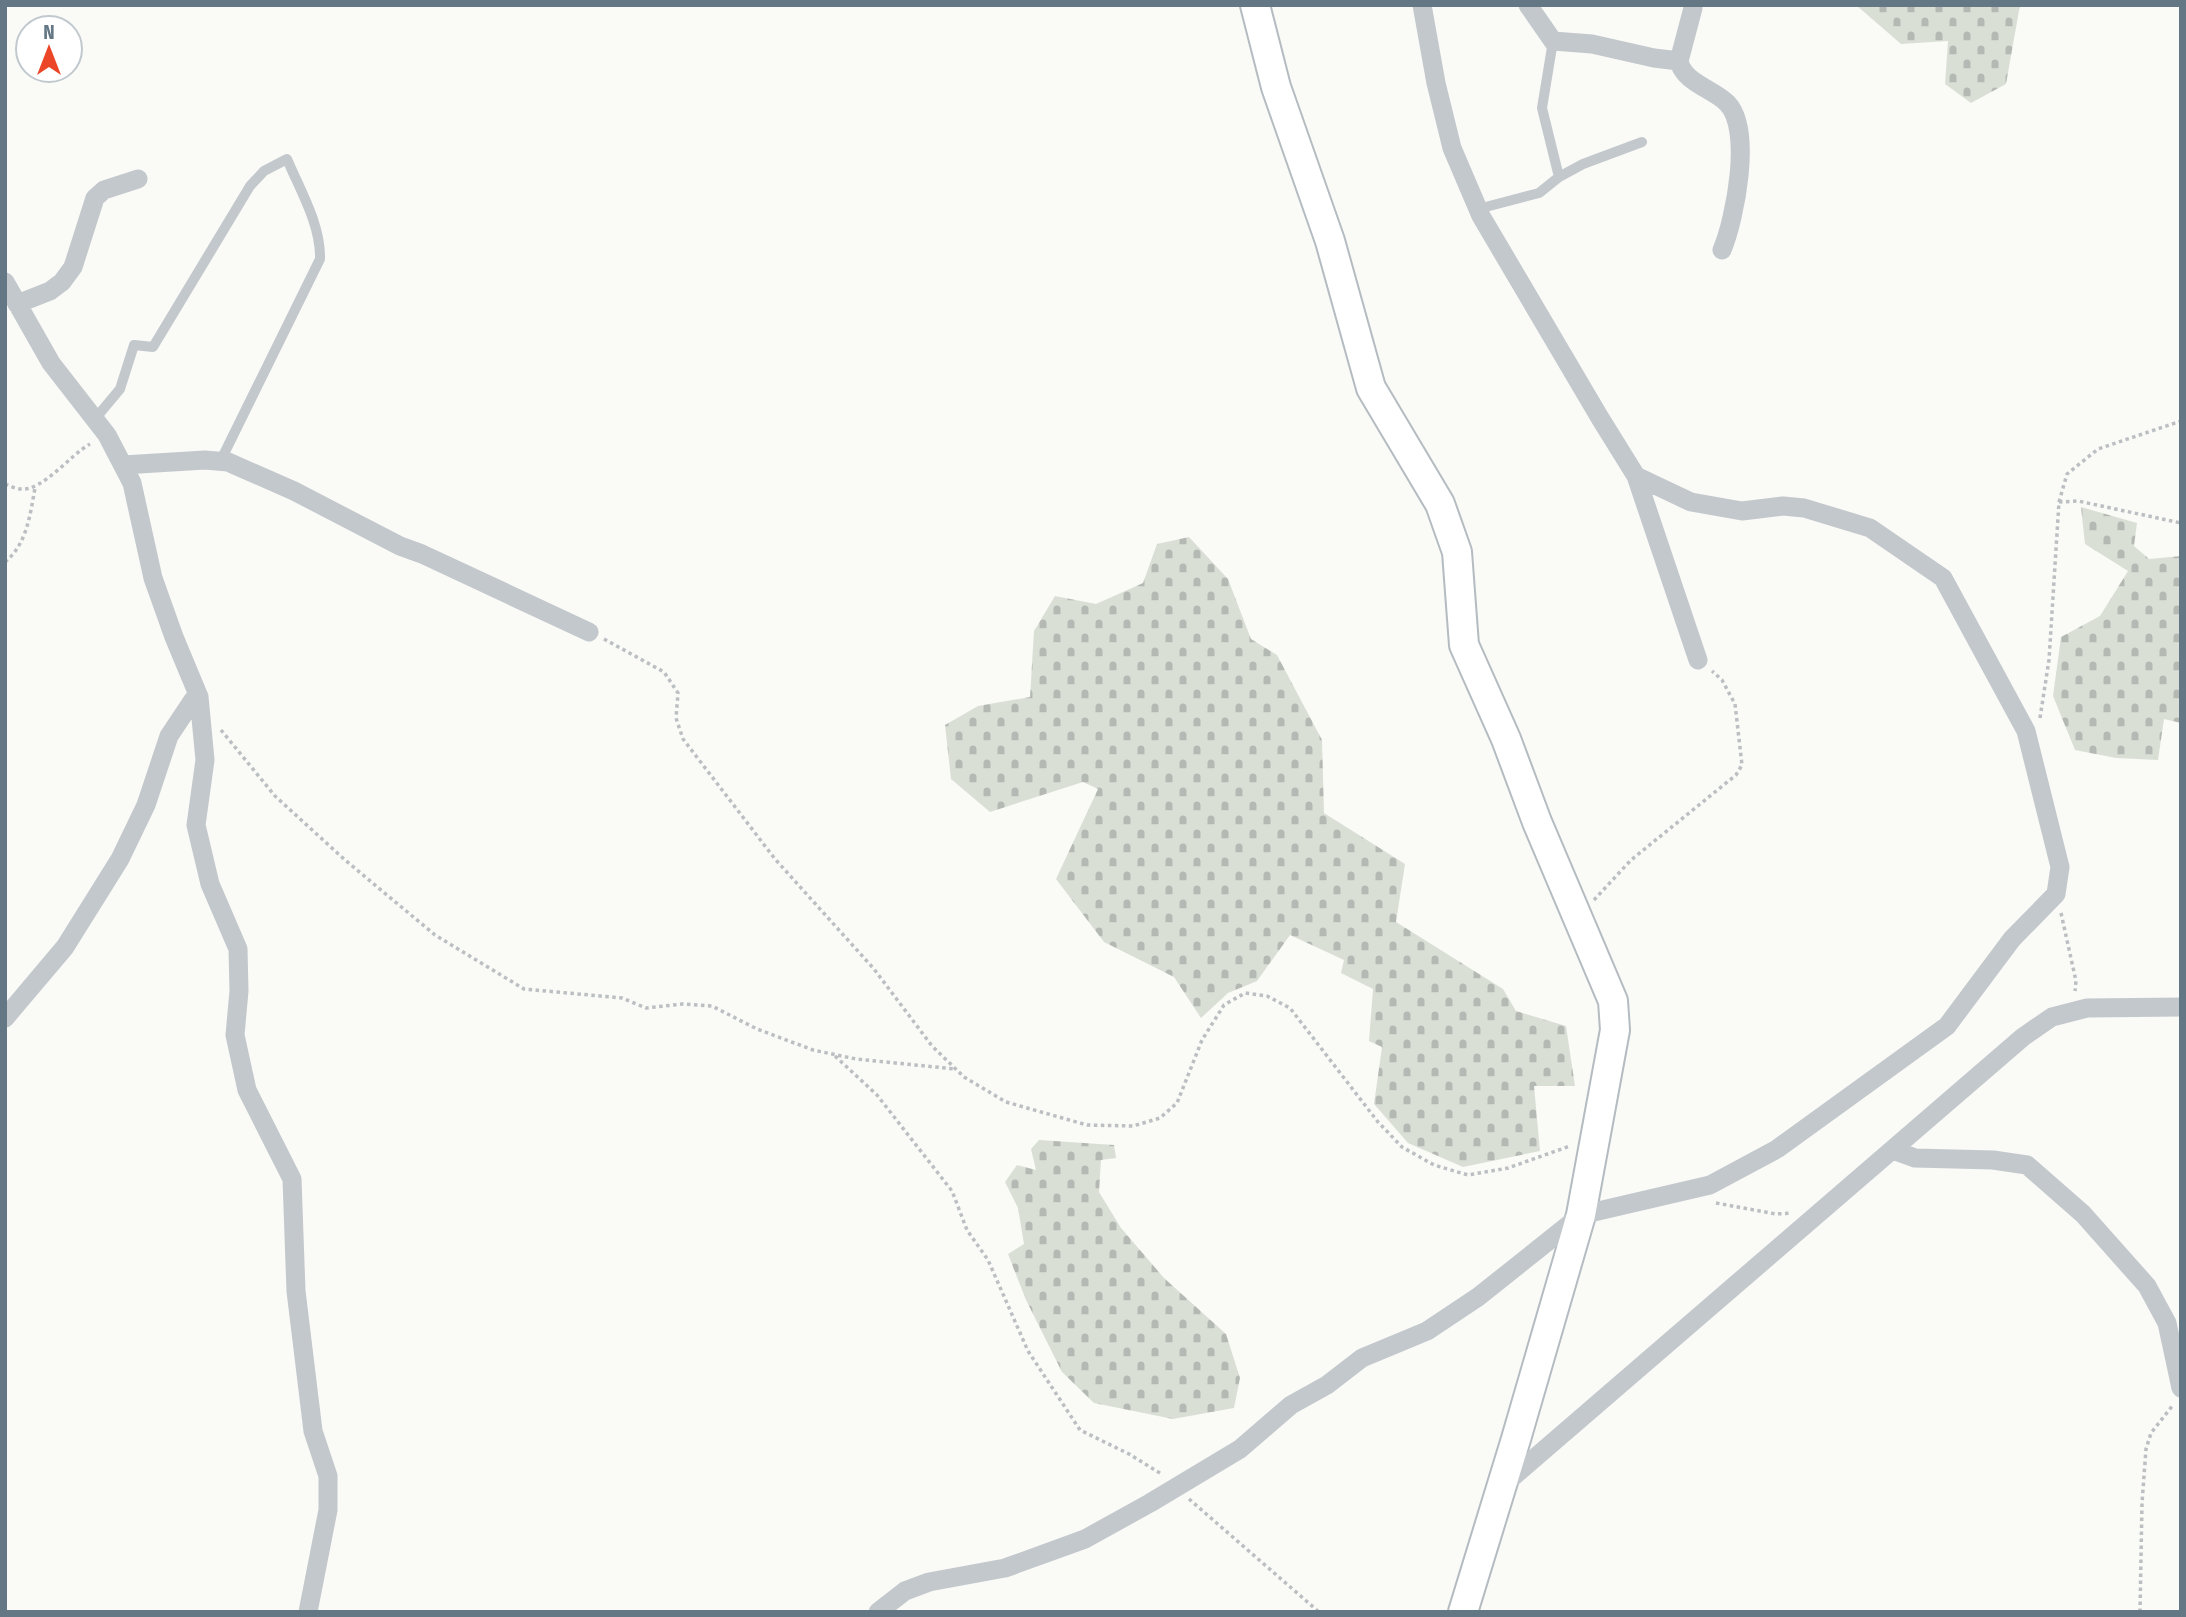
<svg xmlns="http://www.w3.org/2000/svg" width="2186" height="1617" font-family="'Fira Sans Condensed',sans-serif">
	<style>
		.cemetery { fill: url(#cemetery-stones) }
		.lines { fill: none; stroke-linecap: round; stroke-linejoin: round }
		.secondary-casing { stroke: #b5bcc1; stroke-width: 32 }
		.path { stroke: #bbbfc2; stroke-width: 3.5; stroke-dasharray: 3.5 3.5; stroke-linecap: butt }
		.lane { stroke: #c3c8cc; stroke-width: 10 }
		.street { stroke: #c3c8cc; stroke-width: 19 }
		.secondary { stroke: #fff; stroke-width: 28 }
	</style>
	<defs>
		<pattern id="cemetery-stones" width="16" height="16" patternUnits="userSpaceOnUse" patternTransform="scale(1.75)"><rect width="16" height="16" fill="#dadfd6"/><path d="M2 7V4a2 2 0 0 1 4 0v3zM10 15v-3a2 2 0 0 1 4 0v3z" fill="#b4bab3"/></pattern>
	</defs>
	<rect width="100%" height="100%" fill="#fafaf7"/>
	<path class="cemetery" d="M1856,5H2020L2006,84L1971,103L1945,84L1948,41L1901,44Z
		M2081,507L2137,523L2134,546L2149,559L2181,556V723L2164,719L2158,760L2116,758L2075,750L2053,696L2061,637L2100,616L2128,571L2085,544Z
		M1189,537L1228,579L1251,639L1277,655L1322,740L1324,813L1405,864L1396,922L1503,989L1516,1011L1566,1026L1575,1086H1534L1540,1151L1463,1167L1408,1143L1374,1104L1382,1047L1369,1041L1373,989L1341,973L1344,960L1290,935L1257,981L1228,993L1201,1018L1174,977L1104,942L1056,879L1098,789L1083,782L990,812L951,779L945,725L978,706L1030,697L1034,631L1055,596L1096,604L1143,583L1157,544Z
		M1039,1140L1114,1145L1116,1158L1101,1160L1099,1192L1121,1228L1164,1278L1226,1334L1240,1378L1234,1408L1173,1419L1094,1403L1062,1372L1026,1300L1008,1254L1024,1244L1018,1208L1005,1182L1017,1165L1036,1170L1031,1149Z"/>
	<g class="lines">
		<defs>
			<path id="secondary" d="M1255,5L1276,87L1330,241L1371,388L1440,504L1457,552L1464,645L1506,739L1537,822L1613,1001L1615,1030L1581,1215L1516,1439L1463,1612"/>
		</defs>
		<use href="#secondary" class="secondary-casing"/>
		<path class="path" d="M5,484C10,486 16,489 21,489C43,491 70,455 90,444
			M2059,502L2078,501L2181,523
			M5,562C27,544 30,515 35,488
			M604,639L664,672L678,693L676,718L683,739L775,859L874,969L932,1046L964,1077L1006,1102L1087,1125L1133,1126L1160,1118L1177,1103L1202,1040L1224,1005L1245,993L1267,996L1290,1008L1378,1122L1402,1147L1434,1165L1468,1175L1508,1168L1570,1146
			M2040,718L2049,660L2059,502L2067,474L2098,449L2181,421
			M221,730L275,796L345,860L435,935L524,989L622,998L646,1008L683,1004L712,1006L757,1029L813,1050L856,1059L955,1069
			M1594,900L1631,860L1736,775L1742,765L1735,704L1722,680L1712,671
			M2061,913L2076,981L2075,991
			M835,1056L877,1095L952,1191L967,1230L988,1260L1028,1351L1080,1430L1129,1454L1163,1475
			M1716,1203L1776,1214L1791,1213
			M1189,1499L1319,1612
			M2140,1612L2142,1503L2146,1449L2151,1433L2173,1405"/>
		<path class="lane" d="M1553,41L1542,108L1559,177
			M1478,209L1539,193L1559,177L1583,164L1642,142
			M95,419L120,389L134,345L153,347L250,186L264,171L287,159C300,190 321,225 320,259L220,462"/>
		<path class="street" d="M1422,5L1436,83L1452,148L1481,216L1600,418L1636,476L1698,660
			M1528,5L1553,41L1592,44L1654,58L1679,61
			M1693,8L1679,61C1683,82 1713,89 1727,103C1753,129 1735,219 1722,250
			M5,282L51,363L107,435L132,483L153,578L174,637L199,697L205,760L196,825L210,884L238,949L239,991L235,1035L247,1090L292,1179L296,1291L313,1431L328,1476V1510L308,1612
			M17,304L50,291L62,282L73,267L95,198L104,190L138,179
			M123,465L205,460L228,462L294,491L400,546L422,554L589,632
			M5,1018L65,947L120,859L146,805L169,736L193,700L199,697
			M1893,1150L1915,1158L1993,1160L2027,1165L2083,1214L2147,1286L2167,1323L2181,1388
			M1501,1487L2023,1037L2052,1017L2087,1008L2181,1007
			M878,1612L905,1591L929,1582L1005,1568L1085,1539L1150,1503L1240,1449L1291,1405L1327,1385L1362,1358L1427,1331L1478,1297L1581,1215L1710,1185L1777,1149L1947,1026L2012,939L2056,894L2060,867L2026,731L1943,578L1870,528L1804,508L1783,506L1742,511L1691,502L1636,476"/>
		<use href="#secondary" class="secondary"/>
	</g>
	<rect width="2186" height="1617" fill="none" stroke="#637884" stroke-width="14"/>
	<g transform="translate(49 49)"><circle r="33" fill="#ffffff" stroke="#c1c9ce" stroke-width="2"/>
	<path d="M0-5L12 26L0 18L-12 26Z" fill="#eb4627"/>
	<text y="-10" font-size="19" font-weight="bold" text-anchor="middle" fill="#637884">N</text>
	</g>
</svg>
